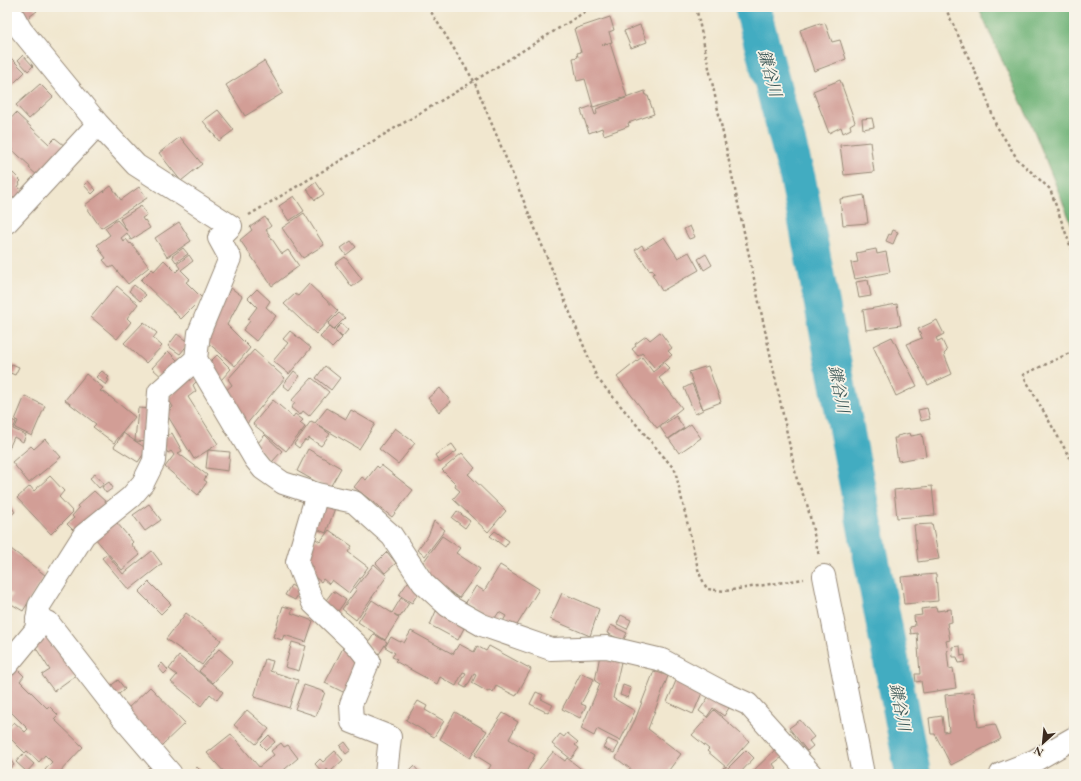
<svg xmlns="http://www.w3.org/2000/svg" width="1081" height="781" font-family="'EB Garamond','Noto Serif JP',serif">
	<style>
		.forest { fill: #6cb175; stroke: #546e4a }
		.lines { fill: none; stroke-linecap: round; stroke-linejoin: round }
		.river { stroke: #42acc1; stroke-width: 36 }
		.building { fill: #d29e96 }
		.street-casing { stroke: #968876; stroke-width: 24 }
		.secondary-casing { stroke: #968876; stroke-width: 24 }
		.path { stroke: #968876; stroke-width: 2.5; stroke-dasharray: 3 3; stroke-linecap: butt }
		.street { stroke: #fff; stroke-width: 22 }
		.secondary { stroke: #fff; stroke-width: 22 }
		.labels { text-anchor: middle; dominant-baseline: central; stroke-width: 3.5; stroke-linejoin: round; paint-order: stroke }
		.water-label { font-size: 16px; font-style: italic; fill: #3d5857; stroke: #f7f3e8 }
	</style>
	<rect width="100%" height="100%" fill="#f7f3e8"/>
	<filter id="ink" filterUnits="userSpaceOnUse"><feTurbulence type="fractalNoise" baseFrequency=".025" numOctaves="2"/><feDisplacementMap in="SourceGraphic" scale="8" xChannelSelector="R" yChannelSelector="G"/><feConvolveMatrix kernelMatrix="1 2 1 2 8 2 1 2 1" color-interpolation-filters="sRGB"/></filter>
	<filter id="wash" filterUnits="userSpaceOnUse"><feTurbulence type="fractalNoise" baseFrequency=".012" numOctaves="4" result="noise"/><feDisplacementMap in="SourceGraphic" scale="16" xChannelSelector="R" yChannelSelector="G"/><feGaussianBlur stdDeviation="0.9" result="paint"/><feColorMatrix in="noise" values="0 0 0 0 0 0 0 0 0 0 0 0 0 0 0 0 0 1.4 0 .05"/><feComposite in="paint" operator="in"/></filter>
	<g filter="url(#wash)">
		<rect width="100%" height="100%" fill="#f1e7cf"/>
		<path class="forest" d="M978,7H1074V230L1032,126Z"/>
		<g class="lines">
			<path class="river" d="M752,7L798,180L913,774"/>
		</g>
		<g id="blocks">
			<path class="building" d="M16,7H34L37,11L25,20Z
				M610,17L614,30L609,32L612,42L602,45L610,43L627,97L593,107L585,79L577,81L573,58L578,57L577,53L581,52L574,29Z
				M820,23V25L825,23L832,42L840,40L846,59L814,71L800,30Z
				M640,25L647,42L631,48L624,31Z
				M7,54L25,72L11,86L7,89Z
				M23,55L33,66L28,71L18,60Z
				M264,61L283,93L245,116L226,85Z
				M840,80L855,122L850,125L851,129L843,133L841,127L829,133L813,91Z
				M40,84L53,97L29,119L16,105Z
				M645,91L646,96H648L654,114L628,123L629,126L604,135L602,128L589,133L581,110L592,106L595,115L597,114L596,109Z
				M218,110L234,130L219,141L203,121Z
				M16,113L49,144L55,138L65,146L38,176L29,168L30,166L7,145V123Z
				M872,118L874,127L863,129L862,119Z
				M180,137L202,164L181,181L159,153Z
				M870,142L874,172L844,175L840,145Z
				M7,172L11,176L13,173L21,181L19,183L20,184L18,187L24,192L12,204L7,199Z
				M88,181L96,190L92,194L84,185Z
				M316,182L324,194L315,200L307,189Z
				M111,186L121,200L139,187L147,198L101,228L85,205Z
				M864,195L868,223L843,225L840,199Z
				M294,196L304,211L289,221L279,206Z
				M141,206L147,215L142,218L144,221L145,220L150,228L131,240L127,233L121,238L124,242L126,239L130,244L131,243L149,267L128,284L113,266L110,268L103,260L106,258L99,249L100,248L97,245L110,235L105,228L117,220L127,231L120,219Z
				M304,213L324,245L303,258L282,228Z
				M265,217L271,226L266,230L282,254L288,250L299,266L272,286L240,240L252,230L250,227Z
				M179,222L191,241L167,257L155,238Z
				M690,226L695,237L689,239L684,229Z
				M893,230L898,232L893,244L886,241L889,234L891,235Z
				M664,237L678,258L689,252L699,270L662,291L652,274L655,273L652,269L650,271L635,250L642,245L644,249Z
				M351,241L356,247L346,255L341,248Z
				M183,248L188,254L176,262L172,256Z
				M876,249L877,254L886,252L890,272L855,279L851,263L858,262L856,253Z
				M706,254L712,265L704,270L698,259Z
				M189,255L193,261L181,270L190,279L186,282L202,298L181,319L141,280L152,269L154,271L164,260L176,272L180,268L177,264Z
				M345,257L362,279L352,287L335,264Z
				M868,280L871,296L859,298L856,282Z
				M309,284L338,311L316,334L284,304L295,294L298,296Z
				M134,285L146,295L140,301L129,291Z
				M117,286L138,304L127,318L131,322L117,339L91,317Z
				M231,288L242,296L227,325L250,348L235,366L206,341L210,326Z
				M257,289L270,301L266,307L276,316L256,341L243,330L250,321L248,319L257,307L248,298Z
				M897,304L901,325L866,330L863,310Z
				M339,313L345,318L334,329L328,324Z
				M937,320L944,334L936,338L938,342L942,340L947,351L944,354L952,374L928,385L907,344L922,338L918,329Z
				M144,322L157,333L153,338L162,346L146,363L124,343Z
				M341,324L348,330L342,337L335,330Z
				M330,326L342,338L332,348L320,337Z
				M290,331L311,348L289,374L273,361L288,343L283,339Z
				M660,332L672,348L668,351L672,355L655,368L642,353L638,356L632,349L636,346L635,344L646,336L650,340Z
				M177,334L189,343L180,354L168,346Z
				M892,337L917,386L896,396L873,346Z
				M254,350L285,378L245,426L224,392L232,385L228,379Z
				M168,351L180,363L164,379L152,368Z
				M217,355L231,369L221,380L206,366Z
				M642,357L653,372L664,363L670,369L659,378L682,408L657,428L617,377Z
				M12,364L19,367L15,375L8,372Z
				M325,366L340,378L331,390L316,378Z
				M708,366L721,402L703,409L689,372Z
				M102,371L109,377L107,379L109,380L106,385L96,377Z
				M294,371L300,376L289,390L283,385Z
				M86,374L103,388L100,391L102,392L103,391L135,417L114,443L93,427L96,424L65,400Z
				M192,375L197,381L193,385L196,391L188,397L218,444L194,459L166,413L173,407L168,398Z
				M312,378L329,392L309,416L303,411L300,415L291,408L295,403L291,401Z
				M692,384L703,410L695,414L684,388Z
				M440,388L451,402L439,412L428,398Z
				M25,396L45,406L32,436L15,428L18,421L15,420Z
				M273,400L293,417L295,414L303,420L300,423L305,427L286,451L253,424Z
				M138,408L153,409L150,442L135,441Z
				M327,408L346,419L351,410L375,424L359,449L316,424L330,434L321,446L309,438L307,441L305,440L299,448L294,444L311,421L315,423Z
				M927,408L930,419L921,421L918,410Z
				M676,416L684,428L668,439L660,427Z
				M7,418L16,422L13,429L26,435L23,442L14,437L7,453Z
				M691,424L701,438L679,453L669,439Z
				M395,428L415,443L398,464L379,449Z
				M123,433L147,449L138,462L114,447Z
				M172,433L182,451L178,453L207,475L204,480L207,482L198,495L165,467L174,455L171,451L168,453L160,440Z
				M910,433L911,436L922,434L926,456L898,461L894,438H897V436Z
				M265,435L282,451L272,462L255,446Z
				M45,439L61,457L29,483L12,462L31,446L34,449Z
				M452,444L457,451L440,463L435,455Z
				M308,449L341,468L329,489L297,471Z
				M208,450L230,452L228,471L206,468Z
				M462,453L475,468L468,474L506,511L488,532L453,499L460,491L455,487L456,484L442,470Z
				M381,465L413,490L392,517L354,487L362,477L366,480L377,466L379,468Z
				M95,474L104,484L99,488L90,478Z
				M50,476L64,491L59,497L73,512L51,534L17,498L30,486L34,491Z
				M109,482L113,488L106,493L102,487Z
				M932,486L935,515L897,518L894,490Z
				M94,491L108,504L77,534L67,524L74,518L72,516L79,508L77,506Z
				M7,501L15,512L7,518Z
				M321,503L335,508L326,533L312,527Z
				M149,504L161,520L145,531L133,515Z
				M457,511L470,521L465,528L452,518Z
				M113,521L115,524L117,523L133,542L131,544L140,555L122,570L95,538Z
				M434,521L445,530L425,556L417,550L428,536Z
				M932,524L939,559L918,562L914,525Z
				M329,530L352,546L348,552L368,567L349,593L332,580L329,584L323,579L321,582L310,573L314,568L306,562L305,554L316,539L320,542Z
				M495,531L509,541L505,547L490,536Z
				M442,536L460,548L456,553L480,569L459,598L425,574L428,570L422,564Z
				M7,546L45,575L23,611L8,602L12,595L7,591Z
				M152,551L162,564L129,590L102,558L107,554L123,574Z
				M387,552L396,563L385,573L376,563Z
				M374,564L387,576L356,620L342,609L357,589L355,588Z
				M500,565L539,589L514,630L502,623L506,616L499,612L493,621L465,604L476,586L484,591Z
				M936,574L938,601L904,604L901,577Z
				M149,582L171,604L161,614L139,592Z
				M408,582L420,590L412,603L399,595Z
				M291,585L300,591L295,600L285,595Z
				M333,591L346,600L336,614L323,604Z
				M562,593L599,609L590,636L550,619Z
				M401,598L409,603L400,617L394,614L399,618L385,640L358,622L372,600L392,613Z
				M283,606L293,609L291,613L313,621L306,642L284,635L282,640L273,637Z
				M936,607L937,611L951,609L952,622L947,623L950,640L946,641L948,651H947L949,669L953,668L956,688L923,693L921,681L916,682L915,674H920L917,633L911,634L910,627L915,626L914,616L922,615L921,609Z
				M436,611L465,626L458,640L430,625Z
				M186,613L221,640L202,665L166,639Z
				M621,615L631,620L627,629L617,624Z
				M611,625L627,633L623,641L607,633Z
				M411,631L453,654L459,644L474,652L477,646L486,651L489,646L531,669L516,696L496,686L493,692L489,690L488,692L472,683L476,675L474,674L466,688L460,685L466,673L463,672L456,686L440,677L437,684L395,661L397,659L392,657L395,653L385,647L391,637L400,642L401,641L404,643Z
				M49,633L79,673L54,691L42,675L50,670L34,645Z
				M374,634L387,642L379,654L367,645Z
				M292,642L306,646L299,671L285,667Z
				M346,642L362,661L345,693L325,683Z
				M960,646L961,656L965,655L966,662L959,663L957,657H953L952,647Z
				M219,649L233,661L213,683L199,671Z
				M600,655L621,662L613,698L635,711L620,741L597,729L594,736L581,729L600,684L595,681Z
				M179,656L223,692L217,700L210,694L201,706L171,682L177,675L169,669Z
				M265,659L273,661L270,671L298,680L289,708L254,697Z
				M162,663L168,670L164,674L158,667Z
				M16,668L24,676L20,681L47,708L49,706L58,715L54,719L83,747L58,774H49L45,770L52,762L45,755L39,762L27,751L25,753L7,735V730L14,722L25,732L28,729L7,708V679Z
				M654,671L668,676L648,729L681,754L669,770L674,774H643L639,771L637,774L616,758L635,720Z
				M581,673L594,679L581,704L586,706L580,718L562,709Z
				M678,676L704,688L693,714L667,702Z
				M118,680L125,689L114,698L107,689Z
				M304,685L325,692L316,716L295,709Z
				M623,685L631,688L628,698L620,695Z
				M150,687L185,723L161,746L125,711Z
				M536,692L543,695L541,699L553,705L548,713L530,704Z
				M974,692L978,727L995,724L1001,739L951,765L935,734H931L929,718L942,716L944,732L949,731L945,695Z
				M711,693L730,706L724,716L713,708L707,717L699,711Z
				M418,701L427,706L425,710L444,721L434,737L406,720Z
				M247,710L269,729L256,744L234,725Z
				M714,710L749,741L726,767L707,751L709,749L692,735Z
				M455,712L487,731L470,758L440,739Z
				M503,713L518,722L509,739L535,755L525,774H486L491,765L475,755Z
				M800,720L814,737L809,741L813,746L807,751L789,728Z
				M567,733L578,742L575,745L579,748L571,759L552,744L560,734L564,737Z
				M231,734L259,767L274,755L271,751L281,743L284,747L288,745L298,758L279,774H226L207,753Z
				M269,735L275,742L266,750L260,744Z
				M608,739L619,744L614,753L603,748Z
				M345,742L351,750L346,754L340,746Z
				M780,745L786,754L773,764L776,768L772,771L774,774H750Z
				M746,750L754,758L739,774H717L724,767L727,769Z
				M335,751L343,760L330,772L327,769L323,773L315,764L320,759L323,762Z
				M553,752L565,761L567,758L588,774H537L536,773Z
				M23,754L34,764L27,772L16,762Z
				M7,755L14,765L7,770Z
				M414,766L421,774H400L403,771L406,774Z
				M149,767L158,774H144Z
				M197,767L204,774H196L193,771Z"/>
		</g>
	</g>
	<g filter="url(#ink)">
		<use href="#blocks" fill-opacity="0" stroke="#968876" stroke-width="1"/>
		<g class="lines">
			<defs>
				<path id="street" d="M8,7L21,30L98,124L136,165L231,226L219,238L230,258L199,333L196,359L255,459L263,469L283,483L317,494L354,502L392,536L423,583L448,606L482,625L551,649L607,647L662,660L724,693L748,704L811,774
					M7,222L98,124
					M317,494L297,562L313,603L358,646L369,660L351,704L352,722L390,737L386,774
					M824,576L863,774
					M37,619L48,622L122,717L171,774
					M7,665L36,630L39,606L84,535L131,497L143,483L154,461L159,392L196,359"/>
				<path id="secondary" d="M1001,774L1034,761L1074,738"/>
			</defs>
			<use href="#street" class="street-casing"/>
			<use href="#secondary" class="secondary-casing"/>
			<path class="path" d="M428,7L474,81L597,378L675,470L699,573L707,589L725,591L804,579
				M696,7L797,480L807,504L819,556
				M945,7L984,91L996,125L1018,160L1050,189L1070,245L1074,253
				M249,215L474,81L593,7
				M1074,351L1023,375L1074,465"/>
			<use href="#street" class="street"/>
			<use href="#secondary" class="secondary"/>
		</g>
	</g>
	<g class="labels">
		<g class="water-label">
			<text transform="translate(770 73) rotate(75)">鎌谷川</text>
			<text transform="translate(839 389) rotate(79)">鎌谷川</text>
			<text transform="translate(900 707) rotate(79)">鎌谷川</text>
		</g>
	</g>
	<rect width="1081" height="781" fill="none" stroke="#f7f3e8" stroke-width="24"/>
	<g transform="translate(1043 743) rotate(207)" stroke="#f7f3e8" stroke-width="3" paint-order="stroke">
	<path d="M0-3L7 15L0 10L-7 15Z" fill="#3b2a1e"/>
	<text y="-6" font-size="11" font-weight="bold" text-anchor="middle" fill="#3b2a1e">N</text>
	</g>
</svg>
